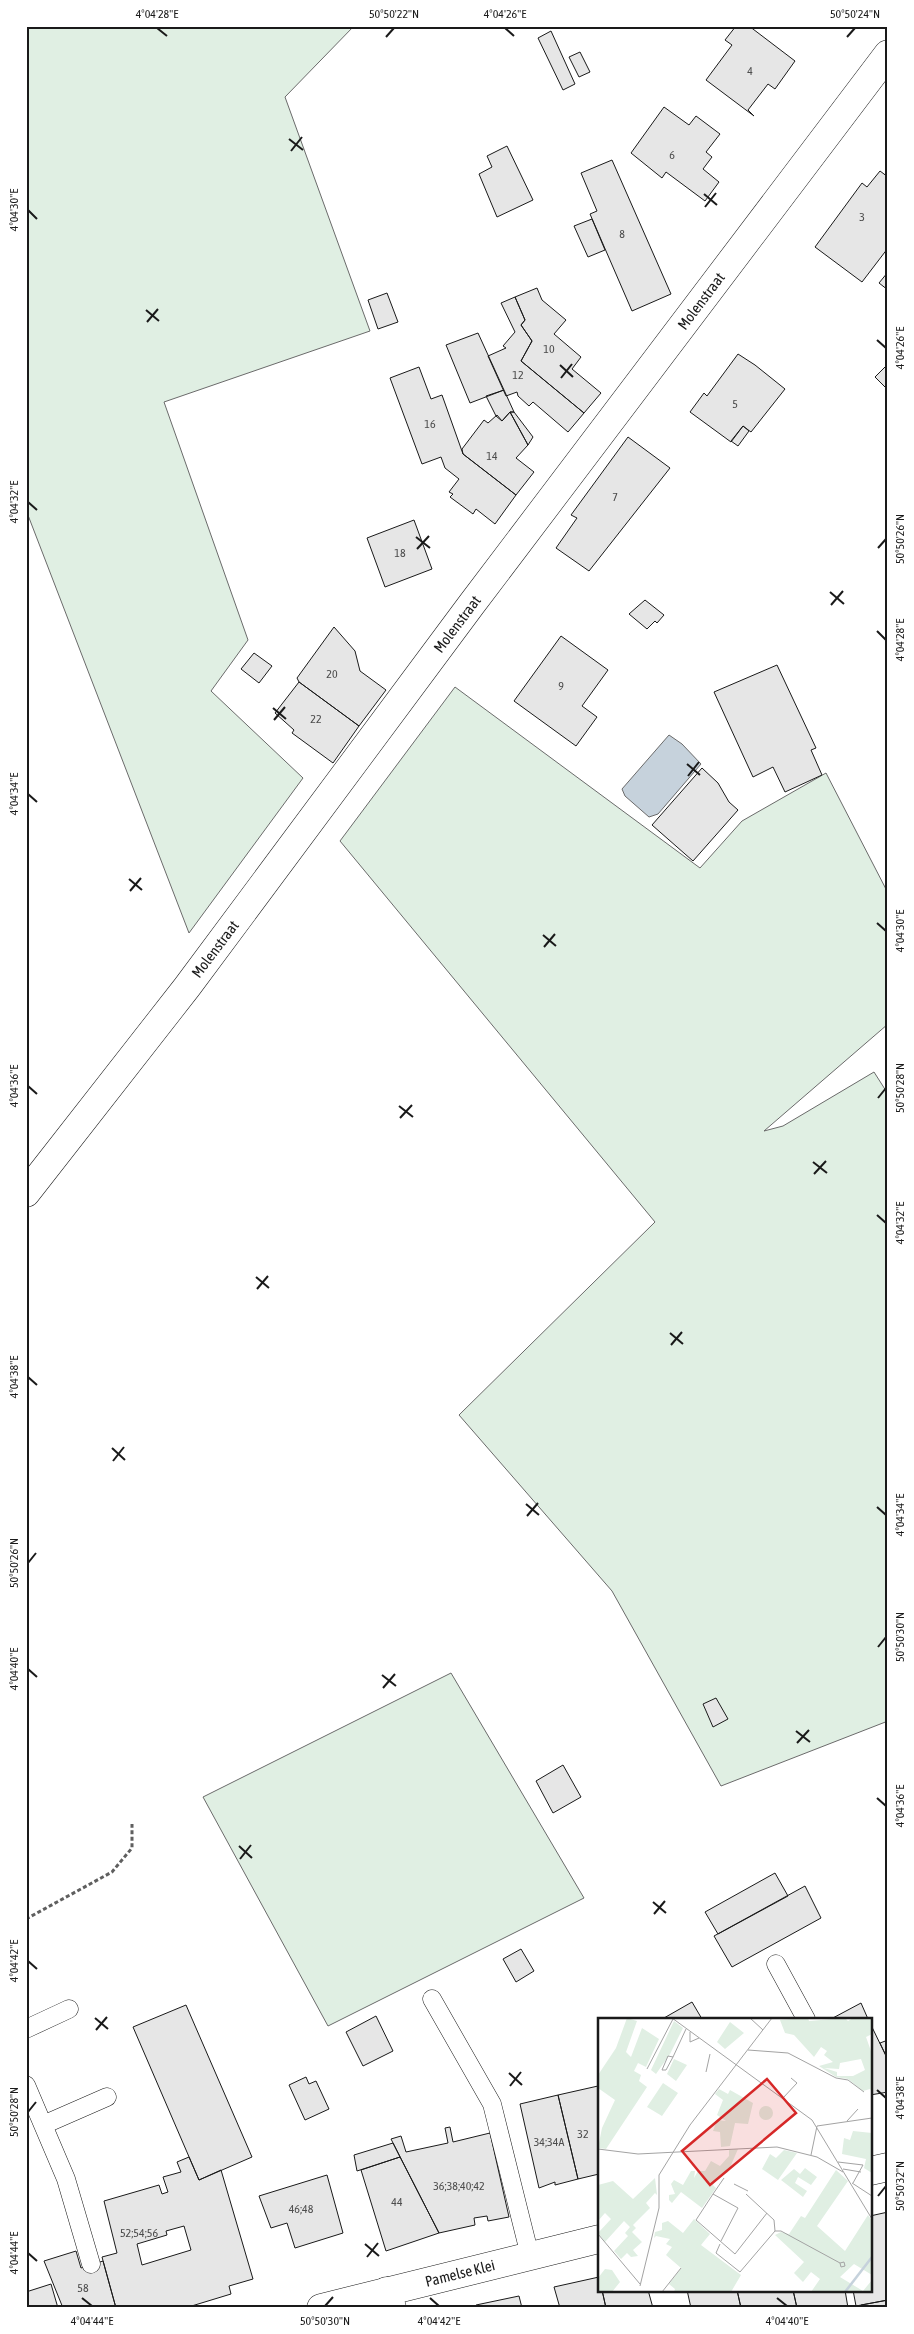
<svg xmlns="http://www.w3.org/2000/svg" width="914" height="2334" font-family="'Asap Condensed',sans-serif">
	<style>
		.green { fill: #e0efe3; stroke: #6a6a6a }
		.water { fill: #c6d2dc; stroke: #6a6a6a }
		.building { fill: #e6e6e6; stroke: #1a1a1a; fill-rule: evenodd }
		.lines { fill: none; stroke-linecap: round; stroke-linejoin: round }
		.lane-casing { stroke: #1a1a1a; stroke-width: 19 }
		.street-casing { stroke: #1a1a1a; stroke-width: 29 }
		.secondary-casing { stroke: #1a1a1a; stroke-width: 29 }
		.path { stroke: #5f5f5f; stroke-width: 3; stroke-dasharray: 4 2.5; stroke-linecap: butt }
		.lane { stroke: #fff; stroke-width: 18 }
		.street { stroke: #fff; stroke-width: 28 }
		.secondary { stroke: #fff; stroke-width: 28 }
		.ticks { fill: none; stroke: #1a1a1a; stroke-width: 2 }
		.labels { text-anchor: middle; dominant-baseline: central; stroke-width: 4; stroke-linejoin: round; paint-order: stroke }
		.number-label { font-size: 12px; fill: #4d4d4d }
		.street-label { font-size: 15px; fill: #1a1a1a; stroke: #fff }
		.inset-river { fill: none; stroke: #c6d2dc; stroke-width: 2.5 }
		.inset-road { fill: none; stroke: #a3a3a3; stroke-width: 1 }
		.view { fill: #d62828; fill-opacity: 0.15; stroke: #d62828; stroke-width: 2.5 }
		.inset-edge { fill: none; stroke: #1a1a1a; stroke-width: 2.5 }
		.neatline { fill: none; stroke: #1a1a1a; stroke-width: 2 }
		.ticks-label { font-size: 12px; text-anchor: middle; fill: #1a1a1a }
	</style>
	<rect width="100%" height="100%" fill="#fff"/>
	<path class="green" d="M26,26H354L285,97L370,331L164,402L248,640L211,691L303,778L189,933L26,510Z
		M455,687L700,868L742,821L826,773L888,893V1024L764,1131L783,1126L874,1072L888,1094V1721L721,1786L612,1591L459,1415L655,1222L340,841Z
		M451,1673L584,1898L328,2026L203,1797Z"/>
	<path class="water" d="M669,735L682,744L701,764L658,814L649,817L625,796L622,789Z"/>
	<path class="building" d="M736,26H749L795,61L775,89L768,84L748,110L754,116L706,80L732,45L725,40Z
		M551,31L575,84L563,90L538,38Z
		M580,52L590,72L579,77L569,57Z
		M664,107L689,125L696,116L720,134L706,152L712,157L703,169L719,182L705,201L666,172L662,178L631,153Z
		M507,146L533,200L497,217L479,174L492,167L487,156Z
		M612,160L671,294L632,311L590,214L597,211L581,173Z
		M880,171L888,177V248L862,282L815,247L862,183L867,187Z
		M592,219L605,250L588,257L574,226Z
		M888,272V290L879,283Z
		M537,288L542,300L566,320L554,334L581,357L572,369L601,393L584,413L521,361L532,341L521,325L525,320L515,297Z
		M387,293L398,322L378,329L368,300Z
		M515,297L525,320L521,325L532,341L521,361L584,413L568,432L533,402L529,406L518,396L517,392L506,396L488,356L506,348L503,346L515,332L501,303Z
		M478,333L504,390L470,403L446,345Z
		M738,354L755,365L785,389L751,432L743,426L731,442L690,412L704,393L707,396Z
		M888,364V390L875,377Z
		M419,367L431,399L442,395L463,454L516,495L495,524L476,509L473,514L450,497L453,494L449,492L459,479L445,468L441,457L422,464L390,378Z
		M504,390L514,412H510L502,421L496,416L486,396Z
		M510,412L528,445L516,458L534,472L516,495L463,454L462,449L484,420L488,423L497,415L502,421Z
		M510,412H514L533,437L528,445Z
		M743,426L749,431L738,446L731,441Z
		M628,437L670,468L589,571L556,548L577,518L571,515Z
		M414,520L432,569L385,587L367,538Z
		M645,600L664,615L657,623L655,621L647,629L629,614Z
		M334,627L355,651L360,671L386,690L359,726L299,682L297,678Z
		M561,636L608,670L582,706L597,717L576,746L514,701Z
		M254,653L272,666L259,683L241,669Z
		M777,665L816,748L811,750L822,775L785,792L773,767L753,777L714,692Z
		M299,682L359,726L333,763L292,733L294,730L275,713Z
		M702,768L718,783L729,802L738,810L693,861L652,825Z
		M716,1698L728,1719L713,1727L703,1704Z
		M563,1765L581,1797L553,1813L536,1781Z
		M775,1873L788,1896L718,1934L705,1912Z
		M805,1886L821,1918L732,1967L714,1936Z
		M521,1949L534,1971L516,1982L503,1959Z
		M692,2002L702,2019H665L664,2018Z
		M861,2003L868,2019H831Z
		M186,2005L252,2157L199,2180L133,2027Z
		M376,2016L393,2051L363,2066L346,2032Z
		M870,2023L888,2060V2092L870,2095Z
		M888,2040V2060L880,2043Z
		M306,2077L309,2084L316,2081L329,2109L305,2120L289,2085Z
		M598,2086L599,2174L578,2179L558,2095Z
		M558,2095L578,2179L555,2185V2182L539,2188L520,2104Z
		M450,2127L453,2142L490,2133L509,2217L488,2221L487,2216L474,2218L475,2225L439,2233L391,2139L401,2136L406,2152L448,2143L445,2128Z
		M393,2143L400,2157L357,2171L354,2155Z
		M189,2157L199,2180L221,2170L253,2279L229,2286L231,2294L185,2308H116L102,2257L117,2253L104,2201L159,2185L162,2194L168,2192L163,2177L181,2172L177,2162ZM184,2226L191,2250L142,2265L137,2244L167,2235L166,2231Z
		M400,2157L439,2233L386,2251L361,2170Z
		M327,2175L343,2233L295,2248L287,2223L271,2228L259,2196Z
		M888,2212V2300L856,2306L853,2290H870V2216Z
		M76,2251L81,2268L103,2261L116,2308H63L44,2261Z
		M599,2277V2290H602L606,2308H560L554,2287Z
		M51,2284L58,2308H26V2292Z
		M602,2290H648L653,2308H606Z
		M687,2290H737L741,2308H691Z
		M737,2290H793L797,2308H741Z
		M793,2290H845L848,2308H797Z
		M519,2296L522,2308H477L476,2305Z
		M888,2300V2308H862L861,2305Z"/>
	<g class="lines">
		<defs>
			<path id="lane" d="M776,1964L806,2019
				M432,1999L492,2104L530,2256
				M26,2029L69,2009
				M26,2085L66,2179L91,2264
				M43,2125L107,2097"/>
			<path id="street" d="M26,1193L187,987L471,605L888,54
				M387,2291L392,2308"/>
			<path id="secondary" d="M870,2171L888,2167
				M321,2308L599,2239"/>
		</defs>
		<use href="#lane" class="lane-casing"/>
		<use href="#street" class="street-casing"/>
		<use href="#secondary" class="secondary-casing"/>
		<path class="path" d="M26,1919L112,1872L132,1848V1824"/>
		<use href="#lane" class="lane"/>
		<use href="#street" class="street"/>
		<use href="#secondary" class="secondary"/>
	</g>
	<path class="ticks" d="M157,28L167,36M505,28L514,36M386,37L394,28M847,37L855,28M289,139L303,150M291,151L302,137M704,194L717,205M705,207L716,193M28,210L37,219M146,310L159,321M147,322L158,309M877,340L886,348M560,365L573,377M561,378L572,364M28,502L37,510M416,537L430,548M878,548L886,539M417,549L429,536M830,592L844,604M831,605L843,591M877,631L886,640M273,708L286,719M274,720L285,707M687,764L700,775M688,776L699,762M28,794L37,802M129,879L142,890M130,891L141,878M877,923L886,931M543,935L556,946M544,947L555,934M28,1086L37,1094M878,1098L886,1088M399,1106L413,1117M400,1118L412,1105M813,1162L827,1173M814,1174L826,1161M877,1215L886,1223M256,1277L269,1288M257,1289L268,1276M670,1333L683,1344M671,1345L682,1332M28,1377L37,1385M112,1448L125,1460M113,1461L124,1447M526,1504L539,1515M877,1507L886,1515M527,1516L538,1503M28,1563L36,1553M878,1647L886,1637M28,1669L37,1677M382,1675L396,1686M383,1688L395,1674M796,1731L810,1742M797,1743L809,1730M877,1798L886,1806M239,1846L252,1858M240,1859L251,1845M653,1902L666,1913M654,1914L665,1901M28,1961L37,1969M95,2018L108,2029M96,2030L107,2017M509,2073L522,2085M510,2086L521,2072M877,2090L886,2098M28,2112L36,2102M878,2196L886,2186M365,2244L379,2256M28,2253L37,2261M367,2257L378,2243M82,2298L92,2306M430,2298L439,2306M777,2298L787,2306M325,2306L333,2297"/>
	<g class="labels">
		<g class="number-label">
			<text x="750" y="71">4</text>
			<text x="672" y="155">6</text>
			<text x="862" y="217">3</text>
			<text x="622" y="234">8</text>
			<text x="549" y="349">10</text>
			<text x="518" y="375">12</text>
			<text x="735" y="404">5</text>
			<text x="430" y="424">16</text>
			<text x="492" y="456">14</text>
			<text x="615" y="497">7</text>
			<text x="400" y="553">18</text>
			<text x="332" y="674">20</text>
			<text x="561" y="686">9</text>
			<text x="316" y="719">22</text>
			<text x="583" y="2134">32</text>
			<text x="549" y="2142">34;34A</text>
			<text x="459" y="2186">36;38;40;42</text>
			<text x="397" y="2202">44</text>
			<text x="301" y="2209">46;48</text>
			<text x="139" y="2233">52;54;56</text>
			<text x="83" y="2288">58</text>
		</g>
		<g class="street-label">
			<text transform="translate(701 301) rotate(-53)">Molenstraat</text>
			<text transform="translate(457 624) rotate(-53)">Molenstraat</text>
			<text transform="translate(215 949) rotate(-53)">Molenstraat</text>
			<text transform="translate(460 2273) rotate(-14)">Pamelse Klei</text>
		</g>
	</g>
	<g transform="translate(598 2018)">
		<rect width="274" height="274" fill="#fff"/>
		<path d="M29,0L39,3L28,34L33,39L44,10L61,21L48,49L40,45L36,53L43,57L41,63L49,69L8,131L0,130L4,110L17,82L0,70V57L18,30ZM210,0L211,3L247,0L250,3L255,0H274V16L268,19L274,36V74L272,71L265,73L250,61L238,59L221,48L235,44L226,37L229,33L223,29L216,39L196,17L187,15L182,2ZM263,41L267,52L255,58H239V54L226,50L241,51L242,45ZM76,3L85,10L72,36L58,56L53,52ZM132,4L146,15L127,31L119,24ZM76,41L89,47L78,63L69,56ZM65,65L80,75L64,98L49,89ZM121,71L130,76L132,72L155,85L150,106L137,105L132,128L123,129L122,114L115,113L119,102L128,103L119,97L125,82L117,76ZM161 95a7 7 0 1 1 14 0a7 7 0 1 1-14 0ZM255,113L274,115V155L266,150L268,141L244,136L246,120L252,122ZM140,131L130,154L118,162L115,167L118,170L104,190L83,174L74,185L71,182V177L77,176L73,166L76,162L85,167L93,153H97L96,160L100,153H107L113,143L122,148L131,138V132ZM186,132L199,135L180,162L164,151L172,136L178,140ZM207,150L219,159L213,167L200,159L197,165L209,173L205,179L183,162L196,151L202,156ZM238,152L250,163L219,208L247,233L270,197L274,203V257L256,246L242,259L265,273L274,262V274H213L222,261L213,254L205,264L196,255L206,244L177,217L183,214L191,216L203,198L207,200ZM57,160L59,177L57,175L48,185L52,190L35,207L38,210L34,214L44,224L35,232L40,238L33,239L29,235L23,241L16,233L30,218L27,215L32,209L26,203L7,224L0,215L13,201L7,195L0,203V167L15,163L35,181ZM96,201L112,216L103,227L143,257L133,274H76L77,271L71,266L83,250L68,237L74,229L68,226L72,221L58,218L56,220L57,214L64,212V205L70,203L85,215ZM7,251L14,252L22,264L14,274H0V260Z" fill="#e0efe3" fill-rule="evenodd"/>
		<path class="inset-river" d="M247,274L274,239"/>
		<path class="inset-road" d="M74,0L214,102L274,201M152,0L165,12M92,14V24L101,20M150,32L190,35L238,60L250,62L266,74M75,39L70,38L64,52H68L75,39L88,11M49,51L75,1M108,54L112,36M185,80L199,65L193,60M249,103L260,91M0,131L40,136L179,129L219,139L245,154M213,137L219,108L274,100M240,144L265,147L255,165M245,151L263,154M254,165L274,178M136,166L150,173M115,176L126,160M148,176L176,202L177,213H183L242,245L243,249L247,248L246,244L242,245M0,216L42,266M123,223L140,190L115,176L98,202L137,236L169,195M122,226L118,235L142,254L177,213M42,268L61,190V157L92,107L174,0M64,274L83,250"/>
		<path class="view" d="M169,61L198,95L112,167L84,133Z"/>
		<rect width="274" height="274" class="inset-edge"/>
	</g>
	<rect width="914" height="2334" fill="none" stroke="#ffffff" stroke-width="55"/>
	<rect x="28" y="28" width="858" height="2278" class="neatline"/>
	<g class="ticks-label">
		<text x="157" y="18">4°04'28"E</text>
		<text x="394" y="18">50°50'22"N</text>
		<text x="505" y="18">4°04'26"E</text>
		<text x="855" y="18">50°50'24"N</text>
		<text transform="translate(14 210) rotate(-90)" y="4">4°04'30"E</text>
		<text transform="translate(900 348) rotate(-90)" y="4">4°04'26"E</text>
		<text transform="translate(14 502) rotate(-90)" y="4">4°04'32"E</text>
		<text transform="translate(900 539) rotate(-90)" y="4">50°50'26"N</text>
		<text transform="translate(900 640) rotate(-90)" y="4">4°04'28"E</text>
		<text transform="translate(14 794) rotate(-90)" y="4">4°04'34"E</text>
		<text transform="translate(900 931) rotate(-90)" y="4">4°04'30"E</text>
		<text transform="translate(14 1086) rotate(-90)" y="4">4°04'36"E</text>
		<text transform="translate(900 1088) rotate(-90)" y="4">50°50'28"N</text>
		<text transform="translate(900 1223) rotate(-90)" y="4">4°04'32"E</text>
		<text transform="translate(14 1377) rotate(-90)" y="4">4°04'38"E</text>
		<text transform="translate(900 1515) rotate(-90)" y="4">4°04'34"E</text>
		<text transform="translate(14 1563) rotate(-90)" y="4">50°50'26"N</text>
		<text transform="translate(900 1637) rotate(-90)" y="4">50°50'30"N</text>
		<text transform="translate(14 1669) rotate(-90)" y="4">4°04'40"E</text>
		<text transform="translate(900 1806) rotate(-90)" y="4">4°04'36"E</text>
		<text transform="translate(14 1961) rotate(-90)" y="4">4°04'42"E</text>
		<text transform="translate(900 2098) rotate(-90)" y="4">4°04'38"E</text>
		<text transform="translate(14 2112) rotate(-90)" y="4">50°50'28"N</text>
		<text transform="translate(900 2186) rotate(-90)" y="4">50°50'32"N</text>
		<text transform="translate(14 2253) rotate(-90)" y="4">4°04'44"E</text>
		<text x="92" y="2325">4°04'44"E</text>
		<text x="325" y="2325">50°50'30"N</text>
		<text x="439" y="2325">4°04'42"E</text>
		<text x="787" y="2325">4°04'40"E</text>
	</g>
</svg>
